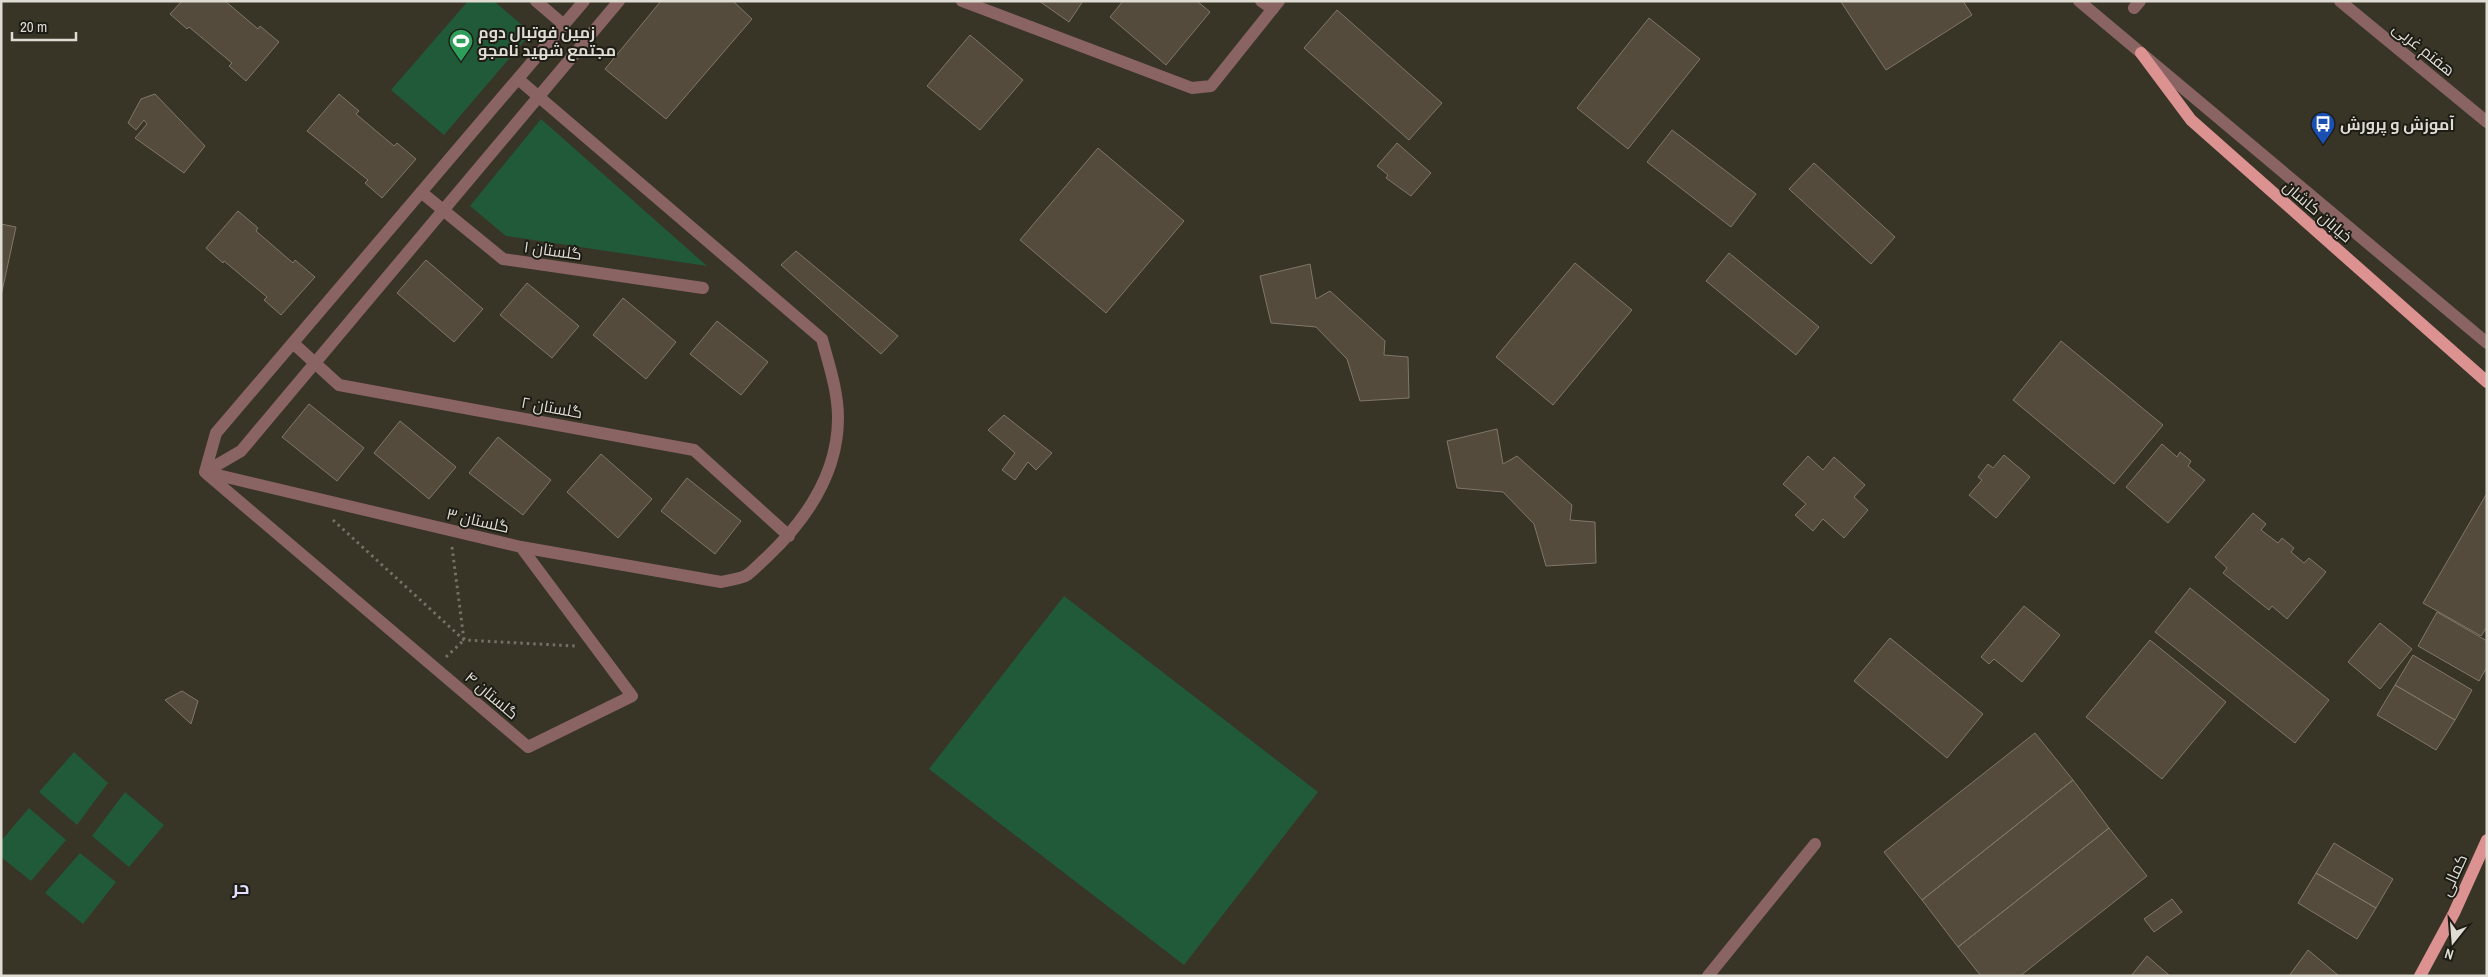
<svg xmlns="http://www.w3.org/2000/svg" width="2488" height="977" font-family="'Archivo Narrow',Cairo,sans-serif">
	<style>
		.green { fill: #215a38 }
		.building { fill: #544b3d; stroke: #807768 }
		.lines { fill: none; stroke-linecap: round; stroke-linejoin: round }
		.path { stroke: #747165; stroke-width: 3; stroke-dasharray: 2.5 4; stroke-linecap: butt }
		.minor { stroke: #896463; stroke-width: 12 }
		.major { stroke: #db9291; stroke-width: 12 }
		.labels { text-anchor: middle; dominant-baseline: central; stroke-width: 4; stroke-linejoin: round; paint-order: stroke }
		.poi-label { font-size: 16px; font-weight: bold; fill: #dedcd3; stroke: #1d1c15; text-anchor: start }
		.street-label { font-size: 16px; fill: #dedcd3; stroke: #1d1c15 }
		.neighbourhood-label { font-size: 18px; font-weight: bold; fill: #e3dffc; stroke: #1d1c15 }
	</style>
	<rect width="100%" height="100%" fill="#383426"/>
	<path class="green" d="M468,1H494L531,33L444,135L391,90Z
		M541,119L707,266L506,236L470,206Z
		M1064,596L1318,792L1184,965L929,769Z
		M74,752L108,783L77,825L39,792Z
		M125,792L164,825L129,867L92,836Z
		M29,808L66,840L31,881L1,857V841Z
		M80,853L116,882L83,924L45,893Z"/>
	<path class="building" d="M182,1H225L258,29L260,26L279,42L246,81L229,66L232,63L189,27L187,29L170,14Z
		M661,1H733L752,19L666,119L605,69Z
		M1039,1H1083L1069,22Z
		M1123,1H1197L1210,12L1166,65L1110,17Z
		M1843,1H1963L1972,15L1886,70L1841,2Z
		M1337,10L1442,103L1409,140L1304,48Z
		M1649,18L1700,59L1628,149L1577,108Z
		M970,35L1023,80L980,130L927,86Z
		M155,94L205,146L184,173L135,138L147,124L144,120L136,130L128,123L141,99Z
		M339,94L359,111L356,114L394,146L397,143L416,159L382,198L365,183L368,180L307,131Z
		M1672,130L1756,194L1731,227L1647,162Z
		M1397,143L1431,173L1411,196L1386,178L1388,175L1377,166Z
		M1098,148L1184,221L1106,313L1020,240Z
		M1814,163L1895,237L1871,264L1789,189Z
		M238,211L258,228L256,231L293,263L295,260L315,277L281,315L264,300L267,297L224,261L223,263L206,248Z
		M1,224L16,227L1,296Z
		M796,251L898,336L881,354L781,265Z
		M1729,253L1819,327L1796,355L1706,281Z
		M426,260L483,309L454,342L397,293Z
		M1575,263L1632,310L1553,405L1496,357Z
		M1310,264L1316,299L1330,291L1385,341L1384,355L1408,357L1409,398L1360,401L1347,359L1316,327L1271,323L1260,276Z
		M527,283L579,326L552,358L500,315Z
		M623,298L676,342L646,379L593,335Z
		M717,321L768,362L741,395L690,354Z
		M2061,341L2163,425L2114,484L2013,400Z
		M309,404L364,448L337,481L282,437Z
		M1004,415L1052,453L1036,470L1028,462L1015,480L1002,470L1015,453L988,430Z
		M400,421L456,467L429,499L374,453Z
		M1497,429L1503,464L1517,456L1572,505L1570,520L1595,522L1596,563L1546,566L1534,524L1503,492L1457,488L1447,441Z
		M498,437L551,480L523,515L469,473Z
		M2162,444L2177,457L2180,452L2191,461L2188,466L2205,480L2168,523L2126,487Z
		M601,454L652,499L618,538L567,492Z
		M2004,455L2030,477L1996,518L1969,495L1982,480L1978,477L1988,464L1993,468Z
		M1808,456L1823,470L1834,457L1865,485L1854,497L1868,510L1844,538L1823,519L1813,531L1795,515L1806,504L1783,484Z
		M687,478L741,521L715,554L661,511Z
		M2487,493V627L2481,636L2423,603Z
		M2253,513L2266,524L2261,530L2278,543L2282,538L2294,548L2291,552L2304,563L2309,558L2326,572L2287,619L2272,606L2269,610L2223,573L2227,568L2215,557Z
		M2190,588L2329,700L2295,743L2155,632Z
		M2024,606L2060,635L2022,682L1994,659L1989,664L1981,657Z
		M2437,612L2487,641V667L2479,681L2418,646Z
		M2380,623L2412,649L2380,689L2348,662Z
		M1890,638L1983,714L1947,758L1854,681Z
		M2150,640L2226,702L2162,779L2086,717Z
		M2413,655L2472,690L2455,720L2395,685Z
		M2395,685L2455,720L2436,750L2377,715Z
		M182,691L198,701L191,724L165,700Z
		M2035,733L2073,780L1922,900L1884,852Z
		M2073,780L2109,828L1958,947L1922,900Z
		M2109,828L2147,876L2020,976H1981L1958,947Z
		M2334,843L2393,879L2376,908L2316,873Z
		M2316,873L2376,908L2357,939L2298,903Z
		M2172,899L2182,912L2154,932L2144,919Z
		M2308,950L2339,976H2289Z
		M2147,956L2170,976H2131Z"/>
	<g class="lines">
		<path class="path" d="M333,520L464,640L575,646
			M452,547L464,640
			M446,657L464,640"/>
		<path class="minor" d="M536,1L564,25
			M962,1L1192,88L1211,86L1279,1
			M1261,1L1273,9
			M2079,1L2487,343
			M2340,1L2487,122
			M2134,8L2140,1
			M421,192L503,259L703,288
			M293,343L339,385L694,450L789,536
			M205,472L521,547L721,582C729,580 741,579 747,575C754,570 760,563 767,557C806,520 838,474 838,418C838,391 829,365 822,339L518,79
			M205,472L241,451L619,1
			M205,472L216,433L584,1
			M207,474L528,747L632,696L521,547
			M1708,976L1815,844"/>
		<path class="major" d="M2141,53L2191,120L2487,382
			M2420,976L2454,913L2487,840"/>
	</g>
	<defs>
		<symbol id="stadium-pin" viewBox="-11 -11 22 30"><path d="M0 17L-7.5 6A9.5 9.5 0 1 1 7.5 6Z" fill="#2e9e5b" stroke="#1d1c15"/><path d="M0-5a6.5 5 0 1 0 0 10a6.5 5 0 1 0 0-10ZM-3.5-1.8h7v3.6h-7Z" fill="#fff"/></symbol>
		<symbol id="bus-pin" viewBox="-11 -11 22 30"><path d="M0 17L-7.5 6A9.5 9.5 0 1 1 7.5 6Z" fill="#1a4fb4" stroke="#1d1c15"/><path d="M-5-6H5V4H4V6H2V4H-2V6H-4V4H-5ZM-3.5-4V0h7V-4ZM-3.5 1.2v1.5H-2V1.2ZM2 1.2v1.5H3.5V1.2Z" fill="#fff"/></symbol>
	</defs>
	<g fill-rule="evenodd">
		<use href="#stadium-pin" x="447" y="27" width="28" height="38"/>
		<use href="#bus-pin" x="2309" y="110" width="28" height="38"/>
	</g>
	<g class="labels">
		<g class="poi-label">
			<text x="478" y="32">زمین فوتبال دوم<tspan x="478" dy="18">مجتمع شهید نامجو</tspan></text>
			<text x="2340" y="124">آموزش و پرورش</text>
		</g>
		<g class="street-label">
			<text transform="translate(2424 49) rotate(39)">هفتم غربی</text>
			<text transform="translate(2318 211) rotate(41)">خیابان کاشان</text>
			<text transform="translate(553 250) rotate(8)">گلستان ۱</text>
			<text transform="translate(552 407) rotate(10)">گلستان ۲</text>
			<text transform="translate(478 520) rotate(13)">گلستان ۳</text>
			<text transform="translate(492 695) rotate(40)">گلستان ۴</text>
			<text transform="translate(2453 875) rotate(-66)">کمالی</text>
		</g>
		<g class="neighbourhood-label">
			<text x="241" y="887">حر</text>
		</g>
	</g>
	<rect width="2488" height="977" fill="none" stroke="#dedcd3" stroke-width="5"/>
	<g transform="translate(2453 942) rotate(197)" stroke="#1d1c15" stroke-width="4" paint-order="stroke">
	<path d="M0-4L9 19L0 12L-9 19Z" fill="#dedcd3"/>
	<text y="-8" font-size="14" font-weight="bold" text-anchor="middle" fill="#dedcd3">N</text>
	</g>
	<path d="M12 32v8h64v-8" fill="none" stroke="#dedcd3" stroke-width="2.5"/>
	<text x="20" y="32" font-size="15" fill="#dedcd3" stroke="#1d1c15" stroke-width="4" paint-order="stroke">20 m</text>
</svg>
